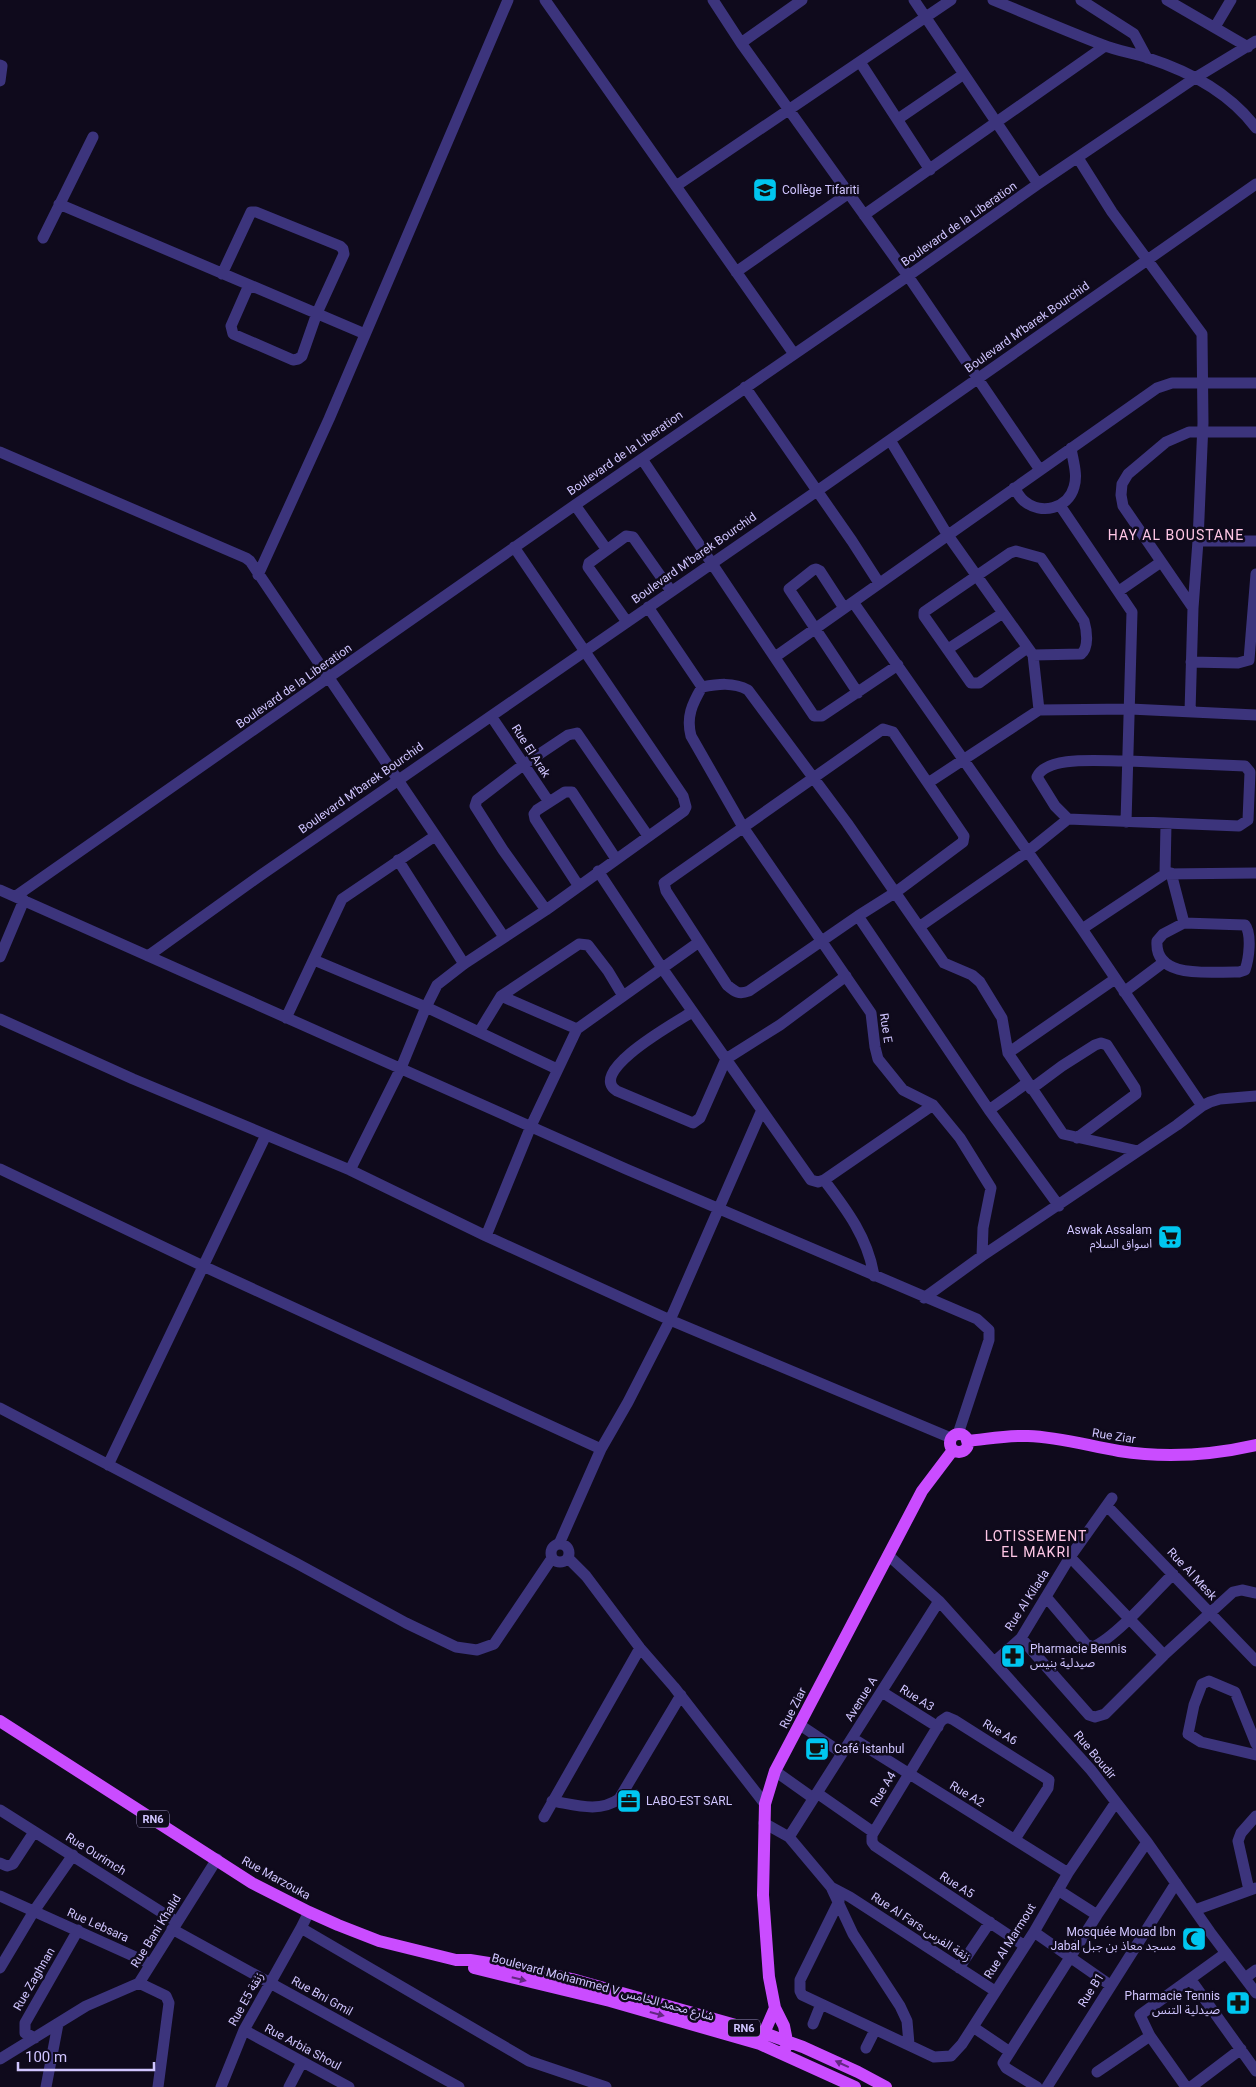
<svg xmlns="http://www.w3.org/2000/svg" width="1256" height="2087" font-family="Roboto,'Noto Sans Arabic',sans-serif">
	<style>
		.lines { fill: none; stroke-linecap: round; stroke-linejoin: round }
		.minor { stroke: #3c347c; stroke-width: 11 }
		.major { stroke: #ca4cff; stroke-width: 12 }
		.oneway { fill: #632882 }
		.labels { text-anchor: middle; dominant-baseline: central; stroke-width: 5; stroke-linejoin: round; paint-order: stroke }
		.shield { fill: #0f0a1c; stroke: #968dbb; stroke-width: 1 }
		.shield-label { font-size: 11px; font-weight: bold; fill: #d0c5ff }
		.poi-label { font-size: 12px; fill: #d0c5ff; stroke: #0f0a1c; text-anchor: start }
		.street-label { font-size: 12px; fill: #d0c5ff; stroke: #0f0a1c }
		.neighbourhood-label { font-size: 14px; letter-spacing: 1px; fill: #ffc7e6; stroke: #0f0a1c }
	</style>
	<rect width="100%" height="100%" fill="#0f0a1c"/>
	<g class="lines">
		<path class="minor" d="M545,0L794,354
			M713,0L741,43L908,276L1040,470
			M914,0L1038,184
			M993,0C1030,15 1066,31 1103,45C1118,51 1133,53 1148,58C1188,71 1230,93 1256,128
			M1081,0L1134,34L1147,58
			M1167,0L1248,47
			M1215,27L1231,0
			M741,43L802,0
			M860,62L930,170
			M0,65L2,66L0,81
			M898,119L964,74
			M1078,158L1112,212L1202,334L1203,423L1198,541L1193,608L1190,712
			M676,186L951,0
			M59,204L365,334
			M864,215L1105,46
			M43,238L93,137
			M736,272L849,193
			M222,274L251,212H256L340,246L343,249L344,254L317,313L302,356L298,359L293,360L233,334L231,326L249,285
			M745,387L852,541L879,583
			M890,440L947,534L1033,655L1039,710
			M0,452L246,558L250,561L504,937
			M642,459L814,716H822L898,665
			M1014,488C1017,492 1020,498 1024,501C1041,515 1068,509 1074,487C1078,475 1073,461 1071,448
			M575,505L607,550
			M1061,507L1132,612L1126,822
			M1198,541H1256
			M258,575L329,419L508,0
			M1119,591L1161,562
			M853,602L1082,929L1202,1106
			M648,607L702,687C718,684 733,682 748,690L847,823L944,963L972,975L980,982L1002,1018L1008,1053L1063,1134L1138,1151
			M844,608L820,571L816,569L813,570L789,589L858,693
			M1193,608L1123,506L1121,495L1122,484L1128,474L1166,442L1189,432H1256
			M627,622L588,567L589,563L626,536L633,537L671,591
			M1027,648L979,683H971L924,616V612L1010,553L1016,551L1041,558L1084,621C1087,631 1089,648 1081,654L1033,655
			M948,649L1003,613
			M775,657L1157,388L1172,383H1256
			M1191,662L1238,663L1249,660L1256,574
			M702,687C692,704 686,717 691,736L743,827L871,1013L875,1047L878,1059L903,1090L933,1105L960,1138L991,1188L983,1228L982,1256
			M491,716L549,802
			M883,729L893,732L964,836L963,842L896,892L858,916L749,991C739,995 735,992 727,985L666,891L664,883Z
			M1129,761L1245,766L1250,772L1248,820L1239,826L1068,819L1055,806L1037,777C1047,754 1107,762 1129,761Z
			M928,783L1039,710L1130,709L1256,715
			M398,860L464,964
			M598,871L662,968L811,1180L818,1182L824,1180L933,1105
			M1171,873L1184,923
			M1165,874L1166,824
			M578,885L535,819L534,814L537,810L565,792H572L616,859
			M0,890L626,1169L977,1319L989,1330V1340L958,1434
			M16,896L575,505L908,276L1038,184L1195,78L1256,41
			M546,910L503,850L475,806L477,800L523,765L568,735L577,733L648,836
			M858,916L989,1110L1059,1206
			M1184,923L1245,925C1252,934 1249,959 1245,970L1239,972C1213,971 1154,981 1157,941L1163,934Z
			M919,927L1027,852L1068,819
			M1082,929L1165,874L1256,873
			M148,956L261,875L817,491L1256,184
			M0,957L24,900
			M314,960L426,1007L557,1069
			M1124,992L1164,962
			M501,996L577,1029
			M692,1012C678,1021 585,1072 617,1091L693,1123L700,1118L726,1059L780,1025L846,976
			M286,1018L342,899L435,836
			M0,1019L133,1079L350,1170L486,1236L670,1320L951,1438
			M479,1032L501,996L579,944L588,945L608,971L623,996
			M1008,1053L1115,979
			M1031,1089L1062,1066L1095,1045L1101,1043L1107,1045L1135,1088L1136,1094L1077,1138
			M989,1110L1027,1083
			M0,1169L203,1266L601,1449
			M350,1170L401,1068L426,1007L437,985L464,964L546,910L684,811L686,807L683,796L514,547
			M824,1180C847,1210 868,1238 874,1276
			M486,1236L531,1126L577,1029L699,942
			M924,1298L982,1256L1177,1125L1202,1106L1210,1102L1220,1099L1256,1096
			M0,1408L296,1563L406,1623L456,1647L477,1650L494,1644L552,1558
			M108,1465L266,1135
			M1107,1506L1256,1661
			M551 1553a9 9 0 1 1 18 0a9 9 0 1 1-18 0Z
			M559,1544L601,1449L628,1402L670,1320L761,1112
			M888,1555L939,1601L1091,1770L1147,1842L1210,1932L1256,1993
			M1070,1557L1164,1655
			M568,1558L586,1576L640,1648L674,1687L765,1804
			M1047,1598L1086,1644L1093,1647C1116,1637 1154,1593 1173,1574
			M1021,1638L1089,1715L1095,1717L1105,1714L1164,1655L1233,1592L1242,1590L1256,1593
			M994,1662L1021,1638L1070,1557L1112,1498
			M882,1692L938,1727
			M800,1725L842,1753
			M852,1738L1068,1873
			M1256,1744L1235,1692L1209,1681L1202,1684L1194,1705L1188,1734L1201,1742L1256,1755
			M775,1771L813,1798
			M817,1793L873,1832
			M552,1801C576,1805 599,1813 619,1799L681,1695
			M0,1810L177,1922
			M544,1817L640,1648
			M764,1823L789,1837L831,1887L853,1934L900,2006L907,2021L909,2044
			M789,1837L939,1601
			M1015,1839L1048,1788L1049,1780L954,1720L947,1717L941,1721L872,1835V1842L875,1846L1025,1946
			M0,1863L7,1866L13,1864L34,1832
			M831,1887L850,1897L995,1991
			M1058,1890L1097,1915
			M1249,1890L1238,1841L1241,1833L1256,1816
			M0,1896L151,1964
			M839,1901L800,1980V1991L802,1995L934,2057L951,2056L962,2044L1034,1932L1068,1873L1116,1802
			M1195,1910L1256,1888
			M309,1912L301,1928L529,2061L606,2087
			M172,1929L459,2087
			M1034,1932L1110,1985
			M0,1968L34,1911L73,1855
			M959,1968L990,1922
			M1245,1978L1256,1970
			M1191,1980L1256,2071
			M139,1983L166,1996L169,2003L158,2087
			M813,2024L821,2004
			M973,2027L1010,2052
			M244,2030L349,2087
			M35,2038L25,2033V2023L78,1930
			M866,2048L875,2030
			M0,2059L86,2006L139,1983L217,1859
			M1097,2072L1150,2036
			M46,2087L58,2024
			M221,2087L244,2030L301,1928
			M289,2087L302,2062
			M1037,2087L1006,2068L1003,2063L1097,1915L1147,1842
			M1047,2087L1176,1883
			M1186,2087L1150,2036L1140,2015L1226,1953
			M1191,2087L1241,2049"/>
		<path class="major" d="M950 1443a9 9 0 1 1 18 0a9 9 0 1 1-18 0Z
			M967,1441C988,1439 1008,1435 1028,1436C1059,1437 1089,1446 1119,1451C1164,1458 1212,1455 1256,1445
			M0,1721L252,1883L309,1912L338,1925L379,1941L456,1960H470L520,1968L572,1979L764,2033L803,2047L858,2072L886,2087
			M474,1968L610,2001L760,2044L855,2087
			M761,2040L775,2008
			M784,2054L787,2041L784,2026L775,2008L769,1977L763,1895L765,1804L775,1771L922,1491L953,1450"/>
	</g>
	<defs><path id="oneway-solid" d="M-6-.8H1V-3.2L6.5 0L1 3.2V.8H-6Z" transform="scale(1.25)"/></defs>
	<g class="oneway">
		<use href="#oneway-solid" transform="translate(519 1979) rotate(14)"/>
		<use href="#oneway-solid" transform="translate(657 2014) rotate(15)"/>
		<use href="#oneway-solid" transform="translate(842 2064) rotate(-155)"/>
	</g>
	<defs>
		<symbol id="school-square" viewBox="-11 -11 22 22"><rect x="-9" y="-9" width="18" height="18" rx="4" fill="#00c6f0" stroke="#0f0a1c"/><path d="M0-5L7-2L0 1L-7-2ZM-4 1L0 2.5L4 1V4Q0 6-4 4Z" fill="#111"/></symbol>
		<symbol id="supermarket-square" viewBox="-11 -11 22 22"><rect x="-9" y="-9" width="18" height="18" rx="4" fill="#00c6f0" stroke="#0f0a1c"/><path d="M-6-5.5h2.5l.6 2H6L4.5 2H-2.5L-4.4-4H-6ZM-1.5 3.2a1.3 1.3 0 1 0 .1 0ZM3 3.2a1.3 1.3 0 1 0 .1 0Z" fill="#111"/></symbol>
		<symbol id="pharmacy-square" viewBox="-11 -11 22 22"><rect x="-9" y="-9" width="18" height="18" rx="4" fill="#00c6f0" stroke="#0f0a1c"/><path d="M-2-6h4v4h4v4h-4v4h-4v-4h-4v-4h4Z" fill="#111"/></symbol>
		<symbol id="cafe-square" viewBox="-11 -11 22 22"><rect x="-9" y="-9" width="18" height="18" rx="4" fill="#00c6f0" stroke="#0f0a1c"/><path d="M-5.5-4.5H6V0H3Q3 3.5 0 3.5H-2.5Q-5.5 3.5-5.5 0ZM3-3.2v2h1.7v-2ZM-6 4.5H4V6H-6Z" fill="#111"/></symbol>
		<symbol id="office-square" viewBox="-11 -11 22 22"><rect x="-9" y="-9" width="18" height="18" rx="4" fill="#00c6f0" stroke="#0f0a1c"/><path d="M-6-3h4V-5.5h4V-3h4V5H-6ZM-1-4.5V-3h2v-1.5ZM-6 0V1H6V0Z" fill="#111"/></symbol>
		<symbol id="mosque-square" viewBox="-11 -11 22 22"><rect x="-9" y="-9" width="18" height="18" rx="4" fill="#00c6f0" stroke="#0f0a1c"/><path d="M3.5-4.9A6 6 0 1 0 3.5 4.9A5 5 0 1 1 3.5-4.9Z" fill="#111"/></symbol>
	</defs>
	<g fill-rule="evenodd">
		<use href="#school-square" x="751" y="176" width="28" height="28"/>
		<use href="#supermarket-square" x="1156" y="1223" width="28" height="28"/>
		<use href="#pharmacy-square" x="999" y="1642" width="28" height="28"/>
		<use href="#cafe-square" x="803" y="1735" width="28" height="28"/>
		<use href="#office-square" x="615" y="1787" width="28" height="28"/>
		<use href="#mosque-square" x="1180" y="1925" width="28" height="28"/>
		<use href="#pharmacy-square" x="1224" y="1989" width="28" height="28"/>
	</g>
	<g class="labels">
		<g class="shield">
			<rect x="137" y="1810.5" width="32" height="17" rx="4"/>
			<rect x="728" y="2019.5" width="32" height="17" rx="4"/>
		</g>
		<g class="shield-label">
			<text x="153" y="1819">RN6</text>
			<text x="744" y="2028">RN6</text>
		</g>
		<g class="poi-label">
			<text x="782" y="190">Collège Tifariti</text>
			<text x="1152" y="1230" text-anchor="end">Aswak Assalam<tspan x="1152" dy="14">اسواق السلام</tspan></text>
			<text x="1030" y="1649">Pharmacie Bennis<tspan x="1030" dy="14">صيدلية بنيس</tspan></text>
			<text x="834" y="1749">Café Istanbul</text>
			<text x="646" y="1801">LABO-EST SARL</text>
			<text x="1176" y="1932" text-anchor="end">Mosquée Mouad Ibn<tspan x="1176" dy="14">Jabal مسجد معاذ بن جبل</tspan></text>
			<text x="1220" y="1996" text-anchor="end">Pharmacie Tennis<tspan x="1220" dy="14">صيدلية التنس</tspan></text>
		</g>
		<g class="street-label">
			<text transform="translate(959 224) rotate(-35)">Boulevard de la Liberation</text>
			<text transform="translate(1027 327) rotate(-35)">Boulevard M'barek Bourchid</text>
			<text transform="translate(625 453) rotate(-35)">Boulevard de la Liberation</text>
			<text transform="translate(694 558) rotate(-35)">Boulevard M'barek Bourchid</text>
			<text transform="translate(294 686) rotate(-35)">Boulevard de la Liberation</text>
			<text transform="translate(531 751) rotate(57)">Rue El Arak</text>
			<text transform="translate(361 788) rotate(-35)">Boulevard M'barek Bourchid</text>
			<text transform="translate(886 1028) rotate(81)">Rue E</text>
			<text transform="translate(1114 1436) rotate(9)">Rue Ziar</text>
			<text transform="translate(1192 1574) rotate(47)">Rue Al Mesk</text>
			<text transform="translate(1027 1600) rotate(-57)">Rue Al Kilada</text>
			<text transform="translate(917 1698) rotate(32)">Rue A3</text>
			<text transform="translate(861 1699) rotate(-58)">Avenue A</text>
			<text transform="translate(793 1708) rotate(-63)">Rue Ziar</text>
			<text transform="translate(1000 1732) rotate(31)">Rue A6</text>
			<text transform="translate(1095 1755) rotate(50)">Rue Boudir</text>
			<text transform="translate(883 1789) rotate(-59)">Rue A4</text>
			<text transform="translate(967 1794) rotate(31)">Rue A2</text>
			<text transform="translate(96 1854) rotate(32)">Rue Ourimch</text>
			<text transform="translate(276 1878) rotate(29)">Rue Marzouka</text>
			<text transform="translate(957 1885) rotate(32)">Rue A5</text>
			<text transform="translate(98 1925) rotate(24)">Rue Lebsara</text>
			<text transform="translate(921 1927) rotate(33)">Rue Al Fars زنقة الفرس</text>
			<text transform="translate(156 1931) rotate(-58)">Rue Bani Khalid</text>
			<text transform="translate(1010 1941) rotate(-58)">Rue Al Marmout</text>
			<text transform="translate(34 1979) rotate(-60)">Rue Zaghnan</text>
			<text transform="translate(603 1987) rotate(15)">Boulevard Mohammed V شارع محمد الخامس</text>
			<text transform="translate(1091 1990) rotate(-58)">Rue B1</text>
			<text transform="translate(322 1996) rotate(29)">Rue Bni Gmil</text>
			<text transform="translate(246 1999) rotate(-61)">Rue E5 زنقة</text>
			<text transform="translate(303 2047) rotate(28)">Rue Arbia Shoul</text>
		</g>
		<g class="neighbourhood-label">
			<text x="1176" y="535">HAY AL BOUSTANE</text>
			<text x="1036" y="1536">LOTISSEMENT<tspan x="1036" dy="16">EL MAKRI</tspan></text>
		</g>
	</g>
	<path d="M18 2062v8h136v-8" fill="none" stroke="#d0c5ff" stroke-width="2.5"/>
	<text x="25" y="2062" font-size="15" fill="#d0c5ff" stroke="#0f0a1c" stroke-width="4" paint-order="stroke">100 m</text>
</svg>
